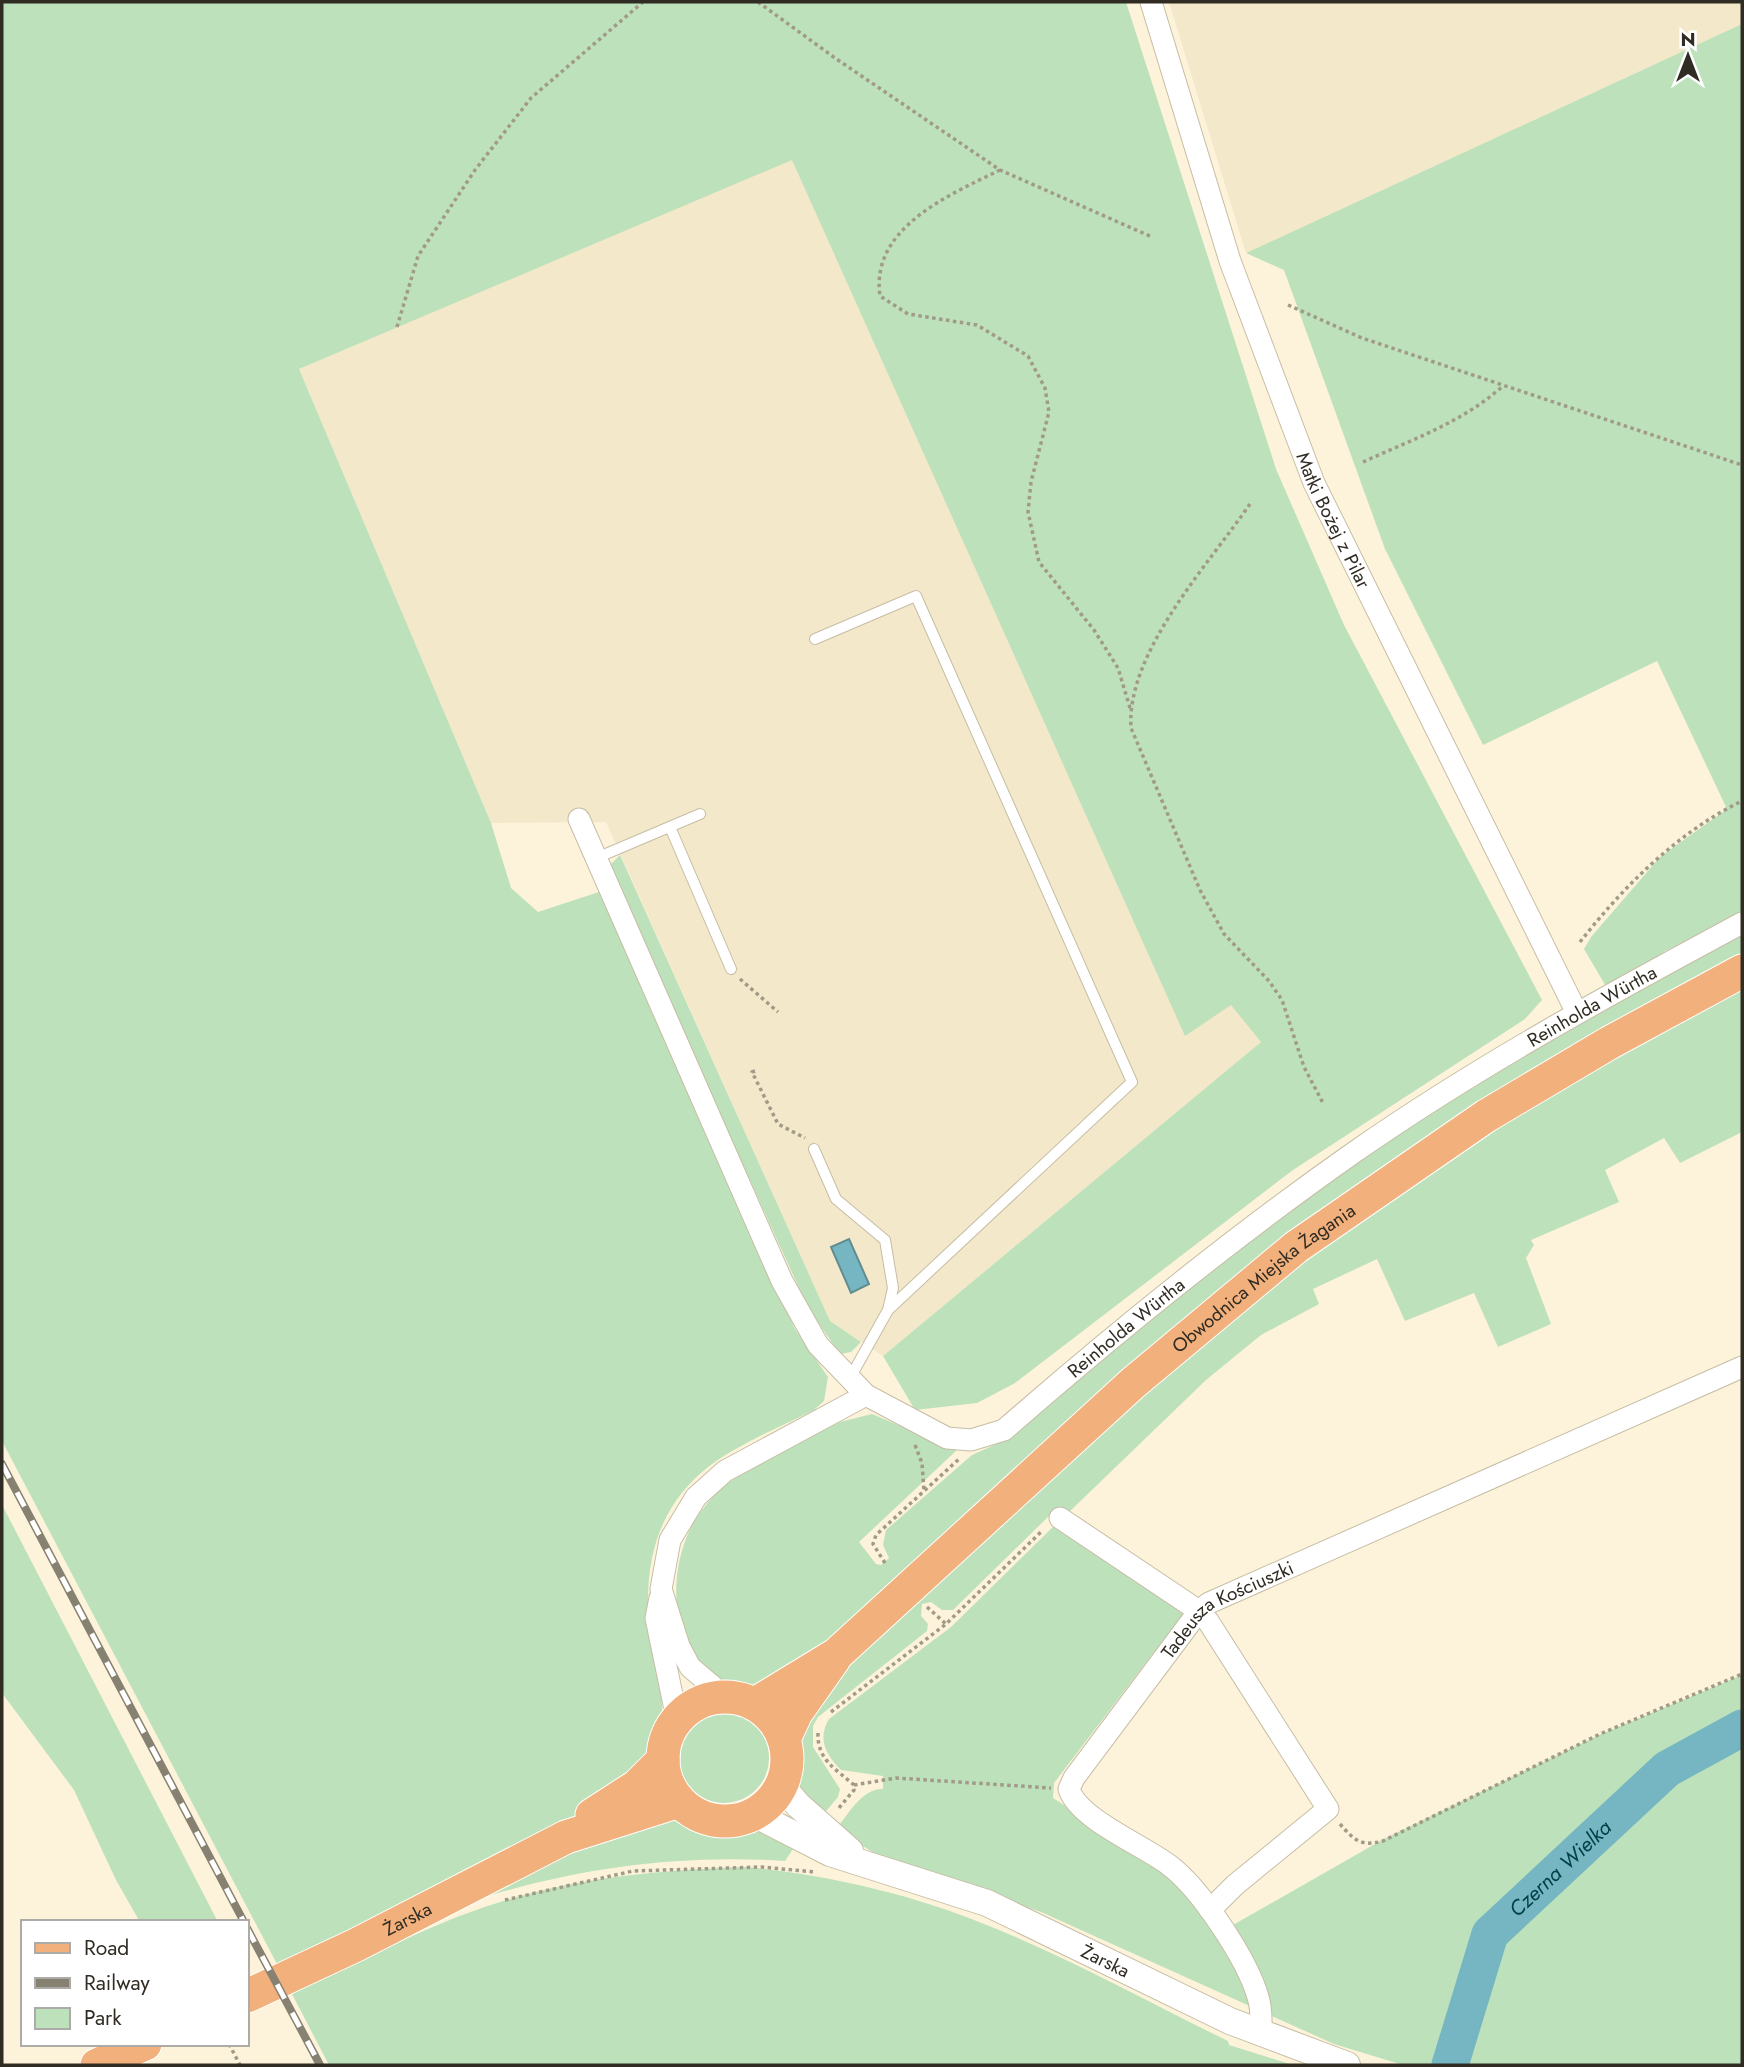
<svg xmlns="http://www.w3.org/2000/svg" width="1744" height="2067" font-family="Jost,sans-serif">
	<style>
		.built { fill: #f3e8c9 }
		.green { fill: #bde1bb }
		.water { fill: #76b6c2; stroke: #618d92; stroke-width: 2 }
		.lines { fill: none; stroke-linecap: round; stroke-linejoin: round }
		.river { stroke: #76b6c2; stroke-width: 37 }
		.service-casing { stroke: #c6bda5; stroke-width: 12 }
		.minor-casing { stroke: #c6bda5; stroke-width: 23 }
		.tertiary-casing { stroke: #c6bda5; stroke-width: 28 }
		.primary-casing { stroke: #fff; stroke-width: 35 }
		.path { stroke: #a19a88; stroke-width: 3.5; stroke-dasharray: 3.5 3.5; stroke-linecap: butt }
		.service { stroke: #fff; stroke-width: 10 }
		.minor { stroke: #fff; stroke-width: 21 }
		.tertiary { stroke: #fff; stroke-width: 26 }
		.primary { stroke: #f2b07c; stroke-width: 33 }
		.rail-casing { stroke: #878171; stroke-width: 8 }
		.rail { stroke: #fff; stroke-width: 5; stroke-dasharray: 16; stroke-linecap: butt }
		.labels { text-anchor: middle; dominant-baseline: central; stroke-width: 5; stroke-linejoin: round; paint-order: stroke }
		.street-label { font-size: 19px; fill: #302c23; stroke: #fff }
		.water-label { font-size: 21px; font-style: italic; fill: #014049; stroke: #fff }
	</style>
	<rect width="100%" height="100%" fill="#fcf3da"/>
	<path class="built" d="M1169,2H1742V24L1246,253Z
		M792,159L1185,1035L1231,1004L1261,1042L883,1356L830,1321L606,822L491,823L299,369Z"/>
	<path class="green" d="M2,2H1126L1276,469L1344,625L1542,1000L1525,1019L1293,1170L1015,1383L977,1403L915,1410L883,1356L1261,1042L1231,1005L1185,1036L792,160L299,369L491,823L511,888L538,912L599,892L782,1301L795,1329L828,1377L824,1401L814,1410C788,1423 760,1435 734,1450C651,1496 637,1575 655,1660C661,1692 669,1723 652,1753C642,1770 588,1808 570,1819L278,1966L2,1441Z
		M1742,24V915L1665,951L1640,971L1607,988L1584,949L1591,937L1660,857L1727,809L1657,661L1483,745L1385,549L1284,270L1246,253Z
		M620,855L830,1321L861,1342L851,1352L840,1354L808,1308L608,867Z
		M1742,930V958L1487,1102L831,1644C812,1657 786,1681 765,1690C756,1693 743,1690 734,1688C664,1665 663,1560 702,1510C734,1467 794,1446 840,1422L872,1414L957,1450L859,1542L876,1564L881,1565L889,1558L883,1545L886,1530L972,1455L1003,1441L1047,1403L1310,1192L1469,1086Z
		M1742,982V1132L1680,1163L1664,1138L1605,1170L1619,1202L1531,1240L1534,1245L1526,1258L1551,1324L1498,1347L1474,1293L1405,1321L1377,1259L1313,1289L1319,1304L1261,1335L1206,1380L1067,1514L1052,1513L953,1610H942L931,1602L922,1604L921,1616L928,1624L927,1631L818,1717L813,1726V1747L840,1789L838,1797L821,1817C813,1807 800,1795 795,1783C775,1733 853,1661 883,1629L1238,1308L1449,1154Z
		M2,1505L12,1524L218,1922H140L116,1880L74,1790L2,1693Z
		M1056,1524L1133,1575L1183,1614L1054,1783L1053,1798L1151,1861L1226,1929L1382,1840L1599,1735L1742,1675V2065H1403L1334,2044L1041,1912L874,1853L836,1829C848,1815 862,1788 883,1789V1776L841,1770C826,1755 817,1739 829,1719L951,1627Z
		M679 1758a45 45 0 1 1 90 0a45 45 0 1 1-90 0Z
		M680,1815L698,1825L718,1830L753,1825L797,1843L785,1861C684,1854 581,1867 485,1897L579,1842Z
		M746,1867C820,1874 899,1891 969,1918C1058,1952 1142,1999 1228,2041L1229,2045L1293,2065H329L292,1994C358,1962 427,1925 497,1903C578,1877 662,1870 746,1867Z"/>
	<path class="water" d="M849,1239L869,1284L851,1293L831,1247Z"/>
	<g class="lines">
		<path class="river" id="s1" d="M1450,2065L1490,1934L1667,1769L1742,1728"/>
		<defs>
			<path id="service" d="M815,639L916,596L1132,1082L888,1310L850,1378
				M670,827L731,969
				M594,859L700,814
				M814,1149L836,1199L885,1240L893,1288L888,1310"/>
			<g id="minor">
				<path id="s2" d="M1151,2L1230,261L1314,483L1577,1013"/>
				<path id="s3" d="M579,819L782,1281L818,1345L866,1395L947,1438L971,1440L1004,1430C1114,1334 1236,1235 1356,1151C1478,1066 1610,994 1742,923"/>
				<path d="M1060,1518L1199,1611L1208,1621L1328,1809L1235,1885L1210,1910"/>
				<path d="M660,1598L656,1618L677,1719"/>
				<path d="M724,1696L690,1667L679,1646L661,1589L670,1540L696,1497L725,1471L866,1395"/>
				<path id="s4" d="M1261,2034C1261,2021 1262,2009 1258,1997C1247,1959 1200,1888 1169,1865C1143,1845 1078,1819 1069,1789L1074,1778L1199,1611L1209,1603L1742,1367"/>
			</g>
			<g id="tertiary">
				<path d="M781,1785L798,1805L850,1851"/>
				<path id="s5" d="M754,1814L830,1853L987,1903L1230,2021L1347,2065"/>
			</g>
			<g id="primary">
				<circle cx="725" cy="1759" r="62"/>
				<path id="s6" d="M755,1704L837,1654L1133,1383L1296,1247L1486,1116L1609,1043L1742,971"/>
				<path d="M784,1739L796,1713L834,1659"/>
				<path d="M592,1815L637,1786L663,1760"/>
				<path id="s7" d="M247,1996L356,1945L566,1837L679,1801"/>
				<path d="M97,2065L145,2044"/>
			</g>
		</defs>
		<use href="#service" class="service-casing"/>
		<use href="#minor" class="minor-casing"/>
		<use href="#tertiary" class="tertiary-casing"/>
		<use href="#primary" class="primary-casing"/>
		<path class="path" d="M758,2L835,58L1000,170L1152,237
			M1000,170C949,195 870,228 880,296L908,314L977,325L1028,356L1045,388L1049,412L1031,482L1028,512L1039,562L1094,630L1118,668L1130,708
			M1288,305L1362,338L1742,465
			M397,327L418,256L475,170L531,98L643,2
			M1363,462C1411,440 1463,422 1503,386
			M1250,504C1208,565 1126,653 1131,728L1200,890L1224,934L1269,981L1282,1000L1304,1067L1324,1105
			M1580,942C1624,886 1678,832 1742,801
			M740,979L778,1012
			M755,1071L752,1072L778,1124L805,1138
			M915,1445L922,1463L924,1491
			M885,1563L873,1544L876,1535L959,1459
			M927,1607L946,1624
			M831,1712L946,1624L1043,1530
			M818,1733C817,1760 836,1769 854,1785V1790L838,1809
			M854,1785L896,1778L1051,1788
			M1340,1824C1354,1840 1361,1847 1383,1841L1600,1734L1742,1674
			M505,1900L633,1871L761,1867L815,1872
			M229,2044L240,2065"/>
		<use href="#service" class="service"/>
		<use href="#minor" class="minor"/>
		<use href="#tertiary" class="tertiary"/>
		<use href="#primary" class="primary"/>
		<defs>
			<path id="rail" d="M2,1464L244,1922
				M247,1928L320,2065"/>
		</defs>
		<use href="#rail" class="rail-casing"/>
		<use href="#rail" class="rail"/>
	</g>
	<g class="labels">
		<g class="street-label">
			<text stroke="none"><textPath href="#s2" startOffset="550">Matki Bożej z Pilar</textPath></text>
			<text stroke="none"><textPath href="#s3" startOffset="1524">Reinholda Würtha</textPath></text>
			<text stroke="none"><textPath href="#s6" startOffset="665">Obwodnica Miejska Żagania</textPath></text>
			<text stroke="none"><textPath href="#s3" startOffset="957">Reinholda Würtha</textPath></text>
			<text stroke="none"><textPath href="#s4" startOffset="570">Tadeusza Kościuszki</textPath></text>
			<text stroke="none"><textPath href="#s7" startOffset="178">Żarska</textPath></text>
			<text stroke="none"><textPath href="#s5" startOffset="382">Żarska</textPath></text>
		</g>
		<g class="water-label">
			<text stroke="none"><textPath href="#s1" startOffset="233">Czerna Wielka</textPath></text>
		</g>
	</g>
	<rect width="1744" height="2067" fill="none" stroke="#302c23" stroke-width="7"/>
	<rect x="21" y="1920" width="228" height="126" fill="#ffffff" stroke="#acaba7" stroke-width="2"/>
	<rect x="35" y="1943" width="35" height="10" fill="#f2b07c" stroke="#acaba7" stroke-width="2"/>
	<text x="84" y="1955" font-size="21" fill="#302c23">Road</text>
	<rect x="35" y="1978" width="35" height="10" fill="#878171" stroke="#acaba7" stroke-width="2"/>
	<text x="84" y="1990" font-size="21" fill="#302c23">Railway</text>
	<rect x="35" y="2008" width="35" height="21" fill="#bde1bb" stroke="#acaba7" stroke-width="2"/>
	<text x="84" y="2025" font-size="21" fill="#302c23">Park</text>
	<g transform="translate(1688 56)" stroke="#ffffff" stroke-width="5" paint-order="stroke">
	<path d="M0-5L12 26L0 18L-12 26Z" fill="#302c23"/>
	<text y="-10" font-size="19" font-weight="bold" text-anchor="middle" fill="#302c23">N</text>
	</g>
</svg>
